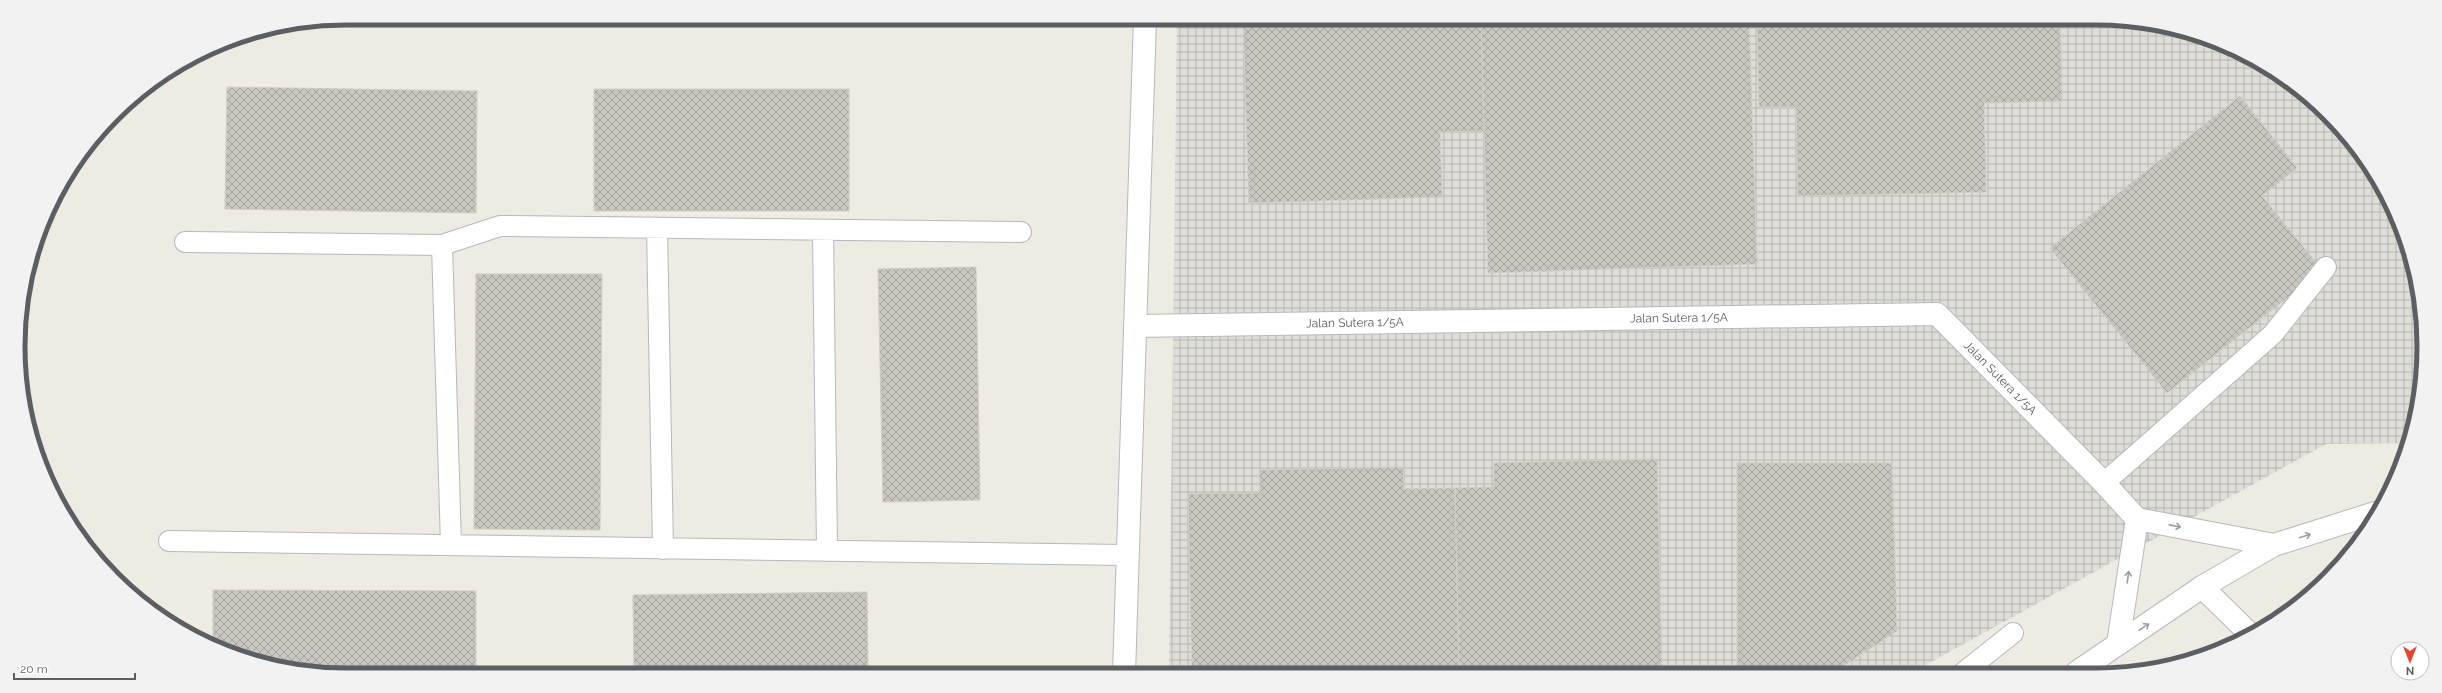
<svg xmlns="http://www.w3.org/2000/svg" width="2442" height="693" font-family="Raleway,sans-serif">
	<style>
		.industrial { fill: url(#industrial-grid) }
		.building { fill: url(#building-cross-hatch); stroke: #d2cdc1 }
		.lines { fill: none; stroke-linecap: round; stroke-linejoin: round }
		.lane-casing { stroke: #b5b8bd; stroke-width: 22 }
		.street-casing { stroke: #b5b8bd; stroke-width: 24 }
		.secondary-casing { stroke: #b6b9bf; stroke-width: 24 }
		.lane { stroke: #fff; stroke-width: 20 }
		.street { stroke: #fff; stroke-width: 22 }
		.secondary { stroke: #fff; stroke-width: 22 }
		.oneway { stroke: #9d9ea1 }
		.labels { text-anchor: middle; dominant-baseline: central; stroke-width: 4; stroke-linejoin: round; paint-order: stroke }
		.street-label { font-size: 12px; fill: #5b5e63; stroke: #fff }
		.rim { fill: none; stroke: #5b5e63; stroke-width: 5 }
	</style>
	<defs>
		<pattern id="industrial-grid" width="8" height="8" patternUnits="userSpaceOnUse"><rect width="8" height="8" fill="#dfddd7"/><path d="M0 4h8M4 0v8" fill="none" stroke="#b8b6b2"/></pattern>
		<pattern id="building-cross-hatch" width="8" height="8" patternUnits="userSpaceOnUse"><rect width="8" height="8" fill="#c8c6bf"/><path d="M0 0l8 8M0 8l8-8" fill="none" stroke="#a5a49f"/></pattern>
	</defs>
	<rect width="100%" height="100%" fill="#edebe2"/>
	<path class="industrial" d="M1177,18H2095L2159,24L2221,43L2278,73L2328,114L2369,164L2399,221L2418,282L2424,346L2418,410L2407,443L2326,444L1911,673L1169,674Z"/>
	<path class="building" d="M1243,18H1481L1484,131L1440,132L1442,197L1249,203Z
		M1481,18H1749L1757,264L1488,273Z
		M1757,18H2060L2062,101L1984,103L1986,192L1798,196L1796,107H1759Z
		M227,87L477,91L476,213L225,209Z
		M594,89H849V211H594Z
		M2240,96L2297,168L2262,196L2322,270L2167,393L2050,248Z
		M976,267L980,500L883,502L878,269Z
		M476,274H602L600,530L474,529Z
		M1657,459L1662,673H1459L1455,488L1494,487V463Z
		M1737,463H1892L1897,631L1832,673H1737Z
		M1403,467L1404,489L1455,488L1459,673L1192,674L1188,494L1260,493L1259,470Z
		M213,590L476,591V675H346L283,669L213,642Z
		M867,592L868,674L634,675L633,595Z"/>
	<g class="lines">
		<defs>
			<path id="lane" d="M657,228L663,549
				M823,230L827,551
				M185,242L442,245
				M2104,483L2273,334L2326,267
				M169,541L1127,555
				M451,545L442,245L500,226L1021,232
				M1964,672L2013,633"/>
			<g id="street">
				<path id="s1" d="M1135,326L1937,314L2104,483L2137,519"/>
				<path d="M2137,519L2274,545"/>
				<path d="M2202,587L2250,634"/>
				<path d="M2118,644L2137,519"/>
				<path d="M1124,674L1145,18"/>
			</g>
			<path id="secondary" d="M2077,672L2202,587L2274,545L2375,513"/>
		</defs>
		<use href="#lane" class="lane-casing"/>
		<use href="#street" class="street-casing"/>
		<use href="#secondary" class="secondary-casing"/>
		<use href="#lane" class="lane"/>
		<use href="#street" class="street"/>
		<use href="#secondary" class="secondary"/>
	</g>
	<defs><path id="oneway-shaft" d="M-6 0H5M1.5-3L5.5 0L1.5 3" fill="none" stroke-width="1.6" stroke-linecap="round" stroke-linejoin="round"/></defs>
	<g class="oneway">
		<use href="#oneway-shaft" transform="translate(2175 526) rotate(11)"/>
		<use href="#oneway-shaft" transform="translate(2305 536) rotate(-18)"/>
		<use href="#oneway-shaft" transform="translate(2128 577) rotate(-82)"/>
		<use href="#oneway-shaft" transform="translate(2144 627) rotate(-34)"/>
	</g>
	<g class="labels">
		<g class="street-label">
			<text stroke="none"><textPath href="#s1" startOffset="544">Jalan Sutera 1/5A</textPath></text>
			<text stroke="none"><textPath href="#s1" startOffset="220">Jalan Sutera 1/5A</textPath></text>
			<text stroke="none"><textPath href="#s1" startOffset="892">Jalan Sutera 1/5A</textPath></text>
		</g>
	</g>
	<path d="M0 0H2442V693H0ZM346 25H2096A321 321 0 0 1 2417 346V347A321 321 0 0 1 2096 668H346A321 321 0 0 1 25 347V346A321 321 0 0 1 346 25Z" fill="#f2f2f3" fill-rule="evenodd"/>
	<path class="rim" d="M346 25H2096A321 321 0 0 1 2417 346V347A321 321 0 0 1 2096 668H346A321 321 0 0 1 25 347V346A321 321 0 0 1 346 25Z"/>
	<g transform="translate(2410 661) rotate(180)"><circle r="19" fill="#ffffff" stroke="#bdbfc1"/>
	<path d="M0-3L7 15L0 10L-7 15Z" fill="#e8432d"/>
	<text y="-6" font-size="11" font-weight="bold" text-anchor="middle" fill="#5b5e63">N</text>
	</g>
	<path d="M14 673v6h121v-6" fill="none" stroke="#5b5e63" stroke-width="2"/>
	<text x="20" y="673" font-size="12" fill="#5b5e63" stroke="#ffffff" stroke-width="3" paint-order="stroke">20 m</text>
</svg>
